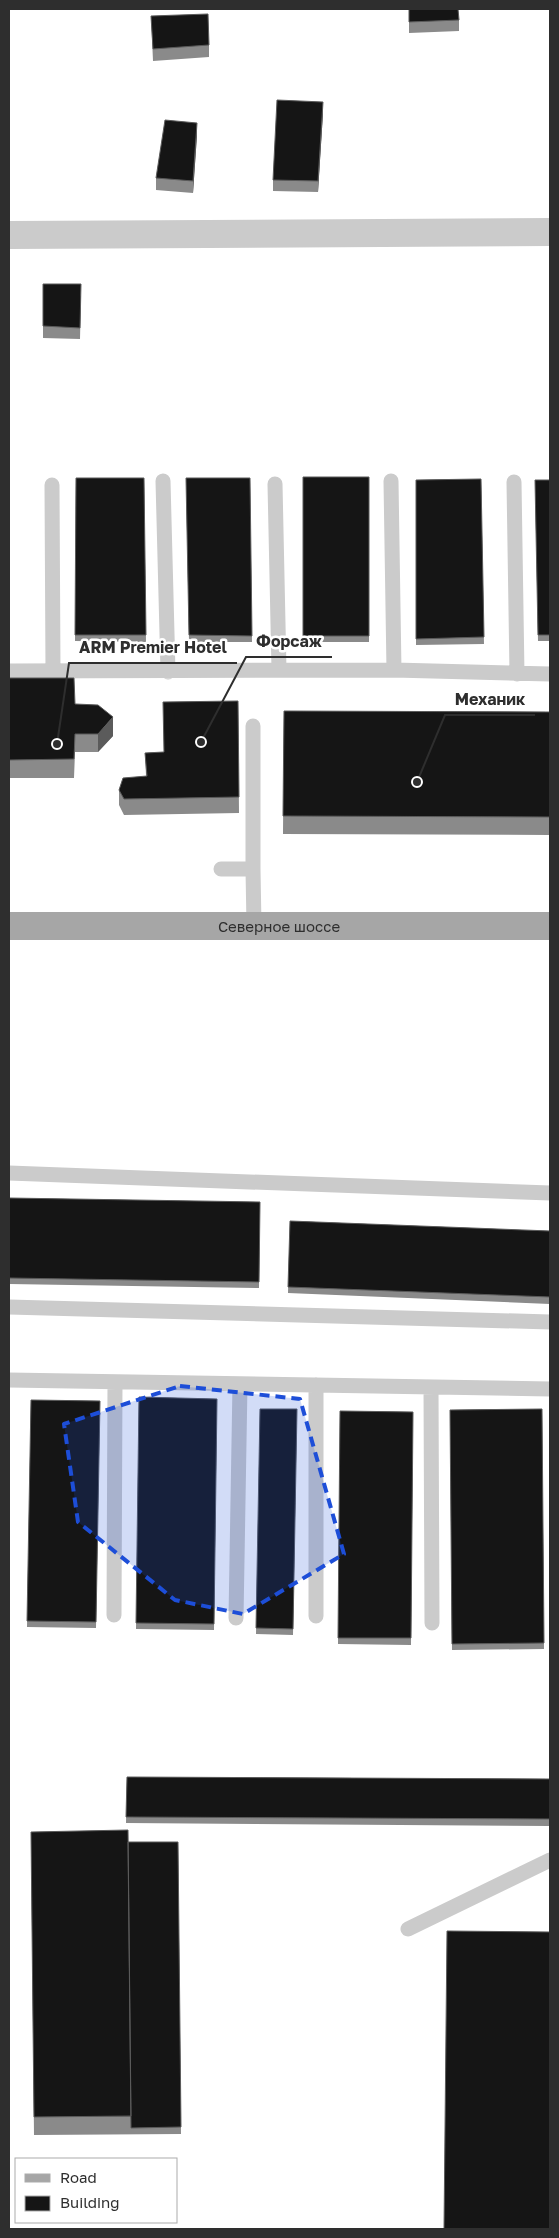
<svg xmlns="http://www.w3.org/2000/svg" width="559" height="2238" font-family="'Golos Text',sans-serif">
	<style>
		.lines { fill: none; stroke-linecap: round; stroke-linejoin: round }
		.lane { stroke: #cbcbcb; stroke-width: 15 }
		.street { stroke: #cbcbcb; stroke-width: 28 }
		.primary { stroke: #a6a6a6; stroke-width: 28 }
		.wall { fill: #8a8a8a }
		.shaded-wall { fill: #5b5b5b }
		.building { fill: #151515; stroke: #5b5b5b }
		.marked { fill: #1d4ed8; fill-opacity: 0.2; stroke: #1d4ed8; stroke-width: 4; stroke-dasharray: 10 6; stroke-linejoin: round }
		.labels { text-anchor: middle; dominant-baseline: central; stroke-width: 5; stroke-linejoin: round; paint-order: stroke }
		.street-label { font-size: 15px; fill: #2e2e2e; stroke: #fff }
		.leader { fill: none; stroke: #2e2e2e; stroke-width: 2 }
		.callout-dot { fill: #2e2e2e; stroke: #fff; stroke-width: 2 }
		.callout-label { font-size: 16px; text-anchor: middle; font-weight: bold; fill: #2e2e2e; stroke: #fff; stroke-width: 5; stroke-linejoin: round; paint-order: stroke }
	</style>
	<rect width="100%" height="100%" fill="#fff"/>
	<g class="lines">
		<path class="lane" d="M163,481L168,672
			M391,481L394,670
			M514,482L517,674
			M275,484L279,670
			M52,485L53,671
			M9,671L394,670L550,674
			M221,869H253L254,926
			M253,869V726
			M9,1173L550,1193
			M9,1307L550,1322
			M9,1380L550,1389
			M316,1385V1616
			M431,1387L432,1623
			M114,1615L115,1382
			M236,1618L240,1384
			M408,1929L550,1860"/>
		<path class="street" d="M9,235L550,232"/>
		<path class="primary" id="s1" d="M9,926H550"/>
	</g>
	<path class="wall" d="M409,9L459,20V31L409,33Z
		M151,16L209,45V57L153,61Z
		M323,113L318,192L273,191V180Z
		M197,135L193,193L156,190V178Z
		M43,284L81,296L80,339L43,338Z
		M303,477H369V642H303Z
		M76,478H144L146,642L75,641Z
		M186,478H250L252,642H189Z
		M481,479L484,644L416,645V480Z
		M535,480H550V641H538Z
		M9,678L75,704L113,736L98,752H75L74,778H9Z
		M238,701L239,813L124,815L119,805V790L146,776L145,753L164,752Z
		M284,711L550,712V835L283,834Z
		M9,1198L260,1202L259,1288L9,1284Z
		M290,1221L550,1231V1304L288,1293Z
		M139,1397L217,1399L214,1630L136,1629Z
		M31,1400L100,1401L96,1628L27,1627Z
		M260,1409H297L293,1635L256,1634Z
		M542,1409L544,1649L452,1650L450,1410Z
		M340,1411L413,1412L411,1645L338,1644Z
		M127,1777L550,1779V1826L126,1823Z
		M31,1832L128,1842H178L181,2134L34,2135Z"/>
	<path class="shaded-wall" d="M323,102V113L318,192V181Z
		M197,123V135L193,193V181Z
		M113,717V736L98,752V734Z"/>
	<path class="building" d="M409,9H458L459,20L409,22Z
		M208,14L209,45L153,49L151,16Z
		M277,100L323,102L318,181L273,180Z
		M165,120L197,123L193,181L156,178Z
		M43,284H81L80,328L43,326Z
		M303,477H369V636H303Z
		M76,478H144L146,635H75Z
		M186,478H250L252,636L189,635Z
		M481,479L484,637L416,639V480Z
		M535,480H550V635H538Z
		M9,678H74L75,704L98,705L113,717L98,734H75L74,759L9,760Z
		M238,701L239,797L124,799L119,790L123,778L147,776L145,753L164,752L163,702Z
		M284,711L550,712V817L283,816Z
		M9,1198L260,1202L259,1282L9,1278Z
		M290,1221L550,1231V1297L288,1287Z
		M139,1397L217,1399L214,1624L136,1623Z
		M31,1400L100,1401L96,1622L27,1621Z
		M260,1409H297L293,1629L256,1628Z
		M542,1409L544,1643L452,1644L450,1410Z
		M340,1411L413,1412L411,1638H338Z
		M127,1777L550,1779V1819L126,1817Z
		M128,1830L131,2116L34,2117L31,1832Z
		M128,1842H178L181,2127L131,2128Z
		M447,1931L550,1932V2229H444Z"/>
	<path class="marked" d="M180,1386L300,1399L344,1554L243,1614L175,1600L78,1522L64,1424Z"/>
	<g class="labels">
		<g class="street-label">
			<text stroke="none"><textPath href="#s1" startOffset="270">Северное шоссе</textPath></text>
		</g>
	</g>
	<path class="leader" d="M201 742L246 657H332M57 744L69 663H237M417 782L445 715H535"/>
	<g class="callout-dot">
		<circle cx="201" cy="742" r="5"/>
		<circle cx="57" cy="744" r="5"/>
		<circle cx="417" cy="782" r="5"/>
	</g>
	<g class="callout-label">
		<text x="289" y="647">Форсаж</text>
		<text x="153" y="653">ARM Premier Hotel</text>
		<text x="490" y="705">Механик</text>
	</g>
	<rect width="559" height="2238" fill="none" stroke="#2e2e2e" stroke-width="20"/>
	<rect x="15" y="2158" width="162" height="65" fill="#ffffff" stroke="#ababab"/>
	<rect x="25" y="2174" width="25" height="8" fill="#a6a6a6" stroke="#ababab"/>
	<text x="60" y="2183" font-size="15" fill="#2e2e2e">Road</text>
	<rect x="25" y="2196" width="25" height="15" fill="#151515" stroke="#ababab"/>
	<text x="60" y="2208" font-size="15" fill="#2e2e2e">Building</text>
</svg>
